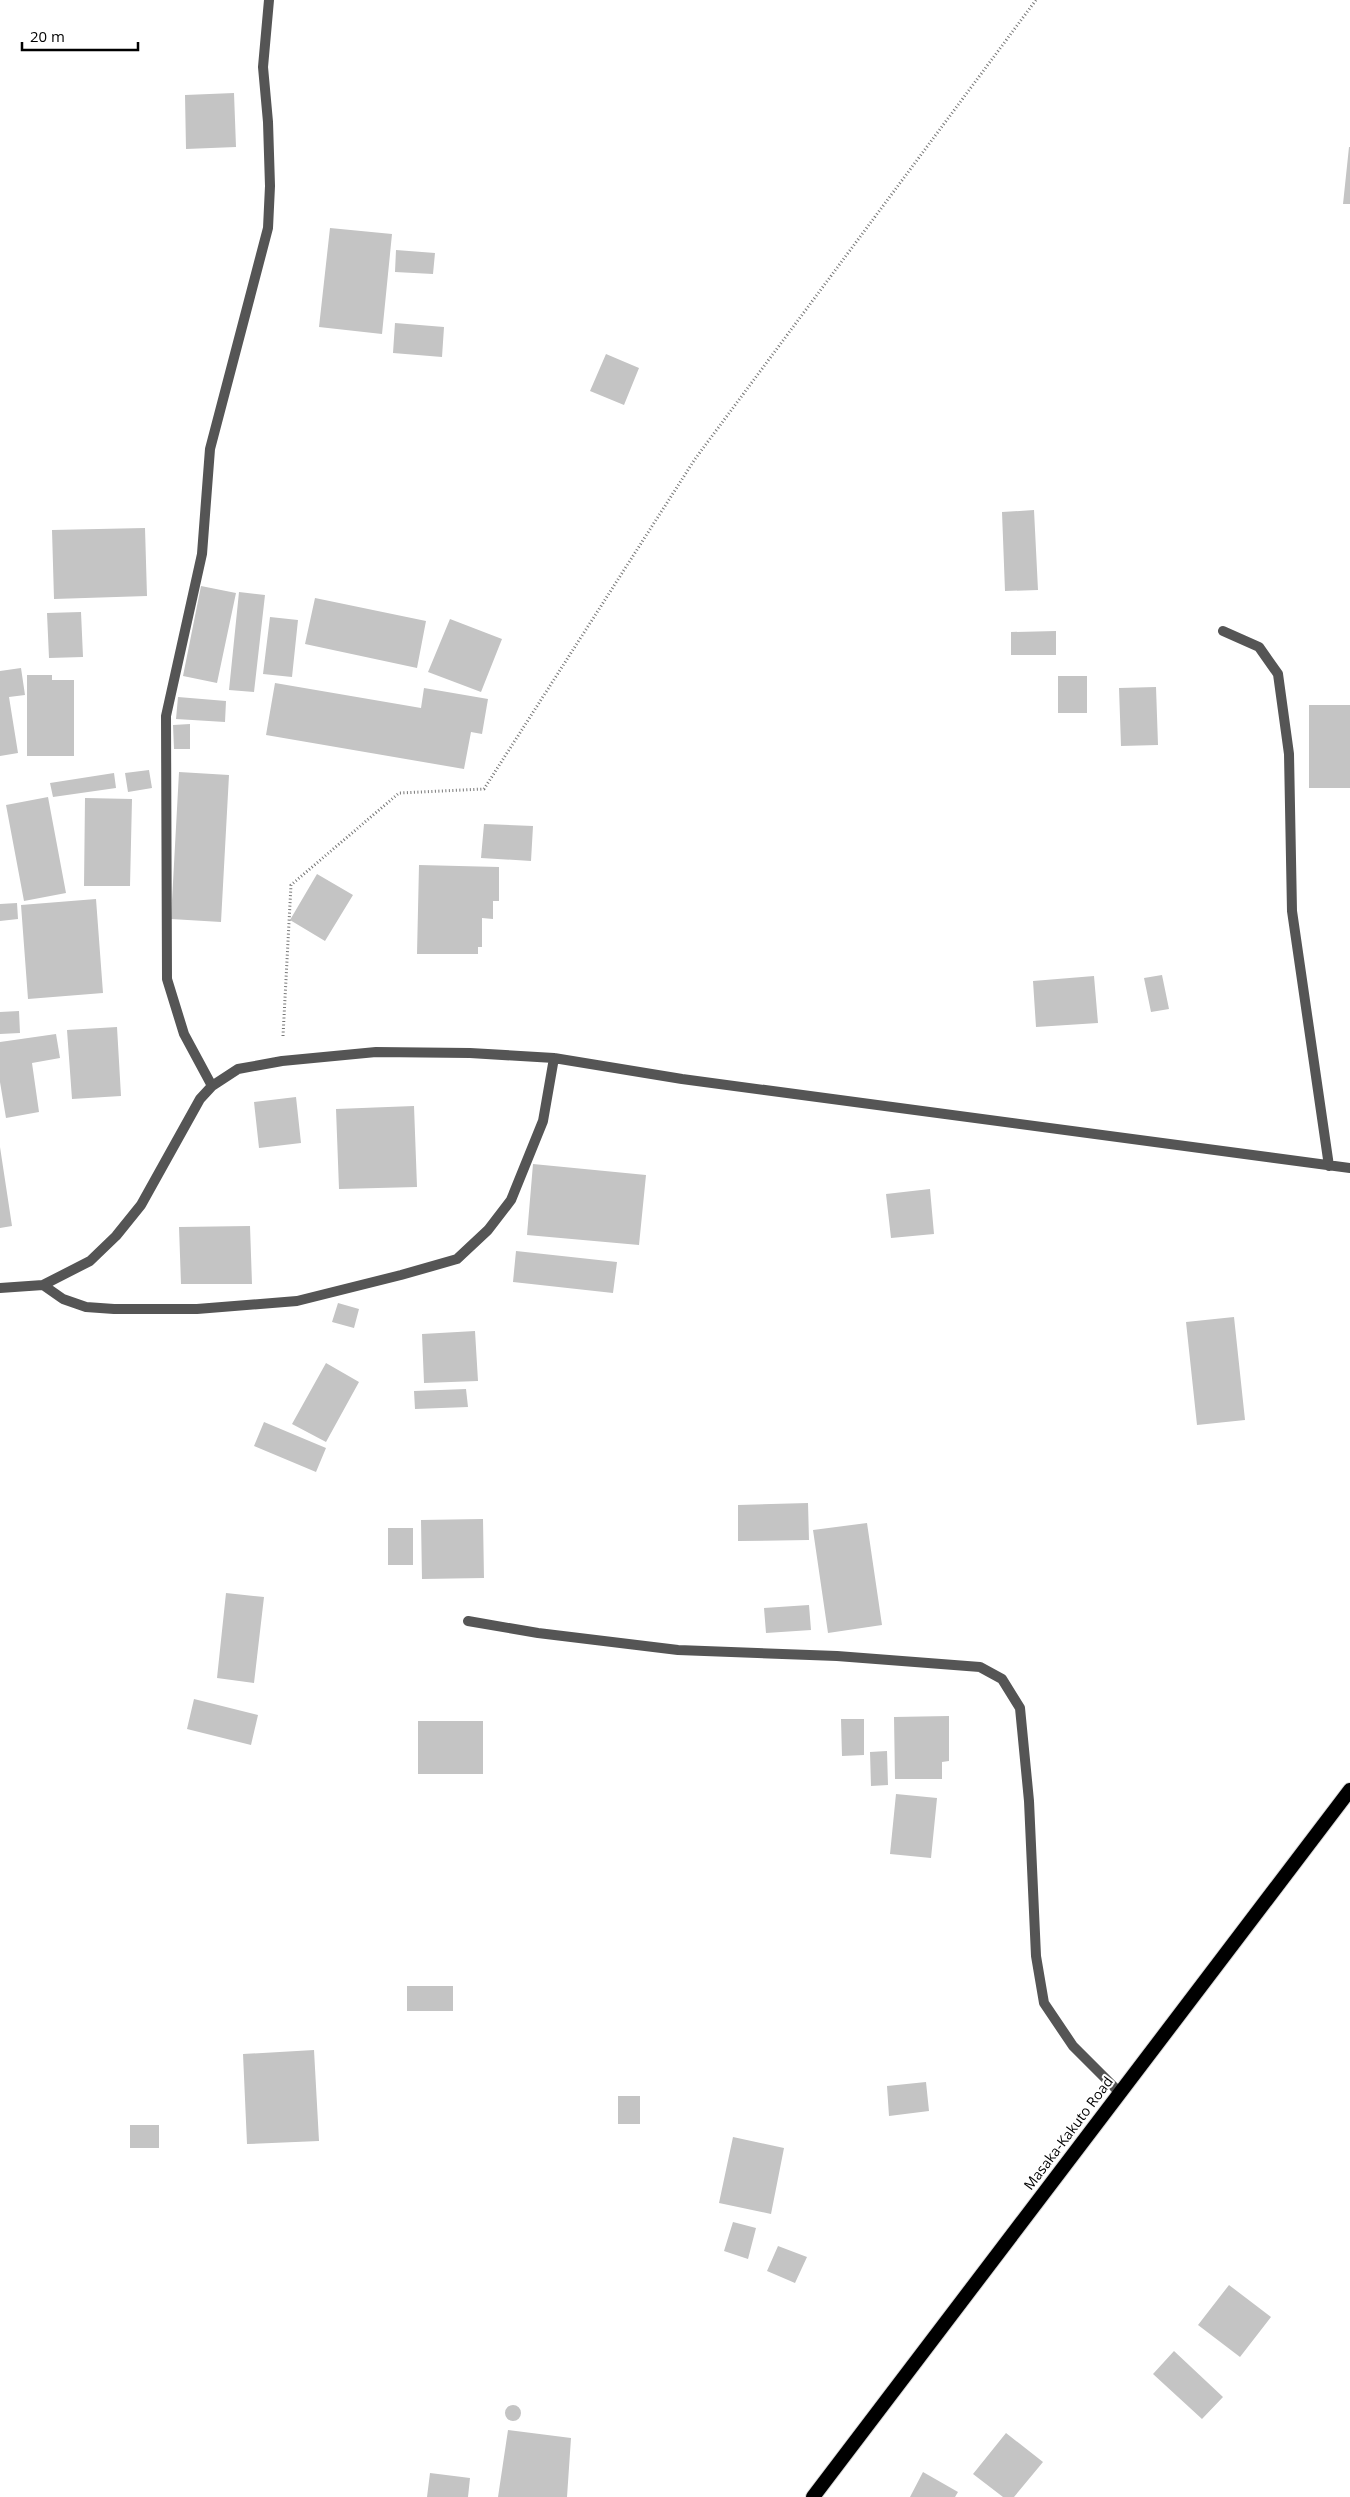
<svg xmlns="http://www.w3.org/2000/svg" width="1350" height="2497" font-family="'Open Sans',sans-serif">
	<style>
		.building { fill: #c4c4c4 }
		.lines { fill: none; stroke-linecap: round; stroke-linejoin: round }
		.trunk-casing { stroke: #dbdbdb; stroke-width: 16 }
		.path { stroke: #777; stroke-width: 3; stroke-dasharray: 1 2.5; stroke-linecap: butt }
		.minor { stroke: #555; stroke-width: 10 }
		.trunk { stroke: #000; stroke-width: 14 }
		.labels { text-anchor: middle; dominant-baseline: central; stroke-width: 4; stroke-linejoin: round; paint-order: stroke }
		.street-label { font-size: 14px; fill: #000; stroke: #fff }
	</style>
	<rect width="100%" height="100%" fill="#fff"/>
	<path class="building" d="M234,93L236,147L186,149L185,95Z
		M1349,147H1350V204H1343Z
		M330,228L392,234L382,334L319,327Z
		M396,250L435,253L433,274L395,272Z
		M395,323L444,327L442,357L393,353Z
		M606,354L639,368L624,405L590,391Z
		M1034,510L1038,590L1005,591L1002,512Z
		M145,528L147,596L54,599L52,530Z
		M201,586L236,593L217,683L183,676Z
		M239,592L265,595L254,692L229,690Z
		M315,598L426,621L417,668L305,644Z
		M81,612L83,657L49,658L47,613Z
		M270,617L298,620L292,677L263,674Z
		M450,619L502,639L481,692L428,672Z
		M1056,631V655H1011V632Z
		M21,668L25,695L9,697L18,753L0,756V671Z
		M27,675H52V680H74V756H27Z
		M1058,676H1087V713H1058Z
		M275,683L421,708L424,688L488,699L482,734L471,732L464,769L266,735Z
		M1156,687L1158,745L1121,746L1119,688Z
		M178,697L226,701L225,722L176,719Z
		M1309,705H1350V788H1309Z
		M190,724V749H174L173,725Z
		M149,770L152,788L128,792L125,773Z
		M179,772L229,775L221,922L171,919Z
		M114,773L116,788L53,797L50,783Z
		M48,797L66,893L24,901L6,805Z
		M85,798L132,799L130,886H84Z
		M484,824L533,826L531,861L481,858Z
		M419,865L499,867V901H493V919L482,918V947H478V954H417Z
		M317,874L353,895L325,941L290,920Z
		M96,899L103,993L28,999L21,905Z
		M17,903L18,919L0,921V904Z
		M1162,975L1169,1009L1151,1012L1144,978Z
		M1094,976L1098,1023L1036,1027L1033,981Z
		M19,1011L20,1033L0,1034V1012Z
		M117,1027L121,1096L72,1099L67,1030Z
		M56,1034L60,1058L32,1063L39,1112L6,1118L0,1082V1042Z
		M296,1097L301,1143L259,1148L254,1102Z
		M414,1106L417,1187L339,1189L336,1109Z
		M0,1147L12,1226L0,1228Z
		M533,1164L646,1175L639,1245L527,1235Z
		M930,1189L934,1234L891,1238L886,1194Z
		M250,1226L252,1284H181L179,1227Z
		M516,1251L617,1262L613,1293L513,1282Z
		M338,1303L359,1309L354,1328L332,1322Z
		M1234,1317L1245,1420L1197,1425L1186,1322Z
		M475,1331L478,1381L424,1383L422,1334Z
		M326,1363L359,1382L326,1442L292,1424Z
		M466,1389L468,1407L415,1409L414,1391Z
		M264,1422L326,1448L316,1472L254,1446Z
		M808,1503L809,1540L738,1541V1505Z
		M483,1519L484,1578L422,1579L421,1520Z
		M867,1523L882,1625L828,1633L813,1530Z
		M388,1528H413V1565H388Z
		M226,1593L264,1597L254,1683L217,1678Z
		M809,1605L811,1630L766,1633L764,1608Z
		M194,1699L258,1715L251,1745L187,1729Z
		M949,1716V1761L942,1762V1779H895L894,1717Z
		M841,1719H864V1755L842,1756Z
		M418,1721H483V1774H418Z
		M887,1751L888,1785L871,1786L870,1752Z
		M896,1794L937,1798L931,1858L890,1854Z
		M407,1986H453V2011H407Z
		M314,2050L319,2141L247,2144L243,2054Z
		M926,2082L929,2111L889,2116L887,2086Z
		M618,2096H640V2124H618Z
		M130,2125H159V2148H130Z
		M733,2137L784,2148L771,2214L719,2203Z
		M733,2222L756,2228L748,2259L724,2251Z
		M778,2246L807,2257L795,2283L767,2271Z
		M1229,2285L1271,2317L1240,2357L1198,2325Z
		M1174,2351L1223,2397L1202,2419L1153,2374Z
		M505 2413a8 8 0 1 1 16 0a8 8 0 1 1-16 0Z
		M508,2430L571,2438L567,2497H498Z
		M1006,2433L1043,2462L1014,2497H1003L973,2474Z
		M923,2472L958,2492L955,2497H910Z
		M430,2473L470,2478L468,2497H427Z"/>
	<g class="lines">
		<defs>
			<path id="trunk" d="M813,2497L1350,1790"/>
		</defs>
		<use href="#trunk" class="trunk-casing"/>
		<path class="path" d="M283,1036L291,885L399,793L484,789L695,459L1036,0"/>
		<path class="minor" d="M1223,631L1259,647L1278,674L1289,754L1292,911L1329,1166
			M212,1086L184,1034L167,979L166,716L202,554L210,449L268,228L270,186L268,122L263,67L269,0
			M43,1285L63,1299L86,1307L114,1309H197L297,1301L401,1275L457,1259L488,1230L511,1200L543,1121L554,1058
			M0,1288L43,1285L90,1261L116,1236L141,1205L200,1099L212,1086L238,1069L282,1061L376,1052L470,1053L554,1058L682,1079L1350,1168
			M468,1621L538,1633L678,1650L837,1656L980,1667L1002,1679L1020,1708L1029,1801L1036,1956L1044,2003L1073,2046L1119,2092"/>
		<use href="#trunk" class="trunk"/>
	</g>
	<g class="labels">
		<g class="street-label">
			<text transform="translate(1068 2133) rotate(-53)">Masaka-Kakuto Road</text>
		</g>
	</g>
	<path d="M22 42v8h116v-8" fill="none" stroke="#000000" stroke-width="2.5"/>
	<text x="30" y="42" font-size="15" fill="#000000" stroke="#ffffff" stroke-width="4" paint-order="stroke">20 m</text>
</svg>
